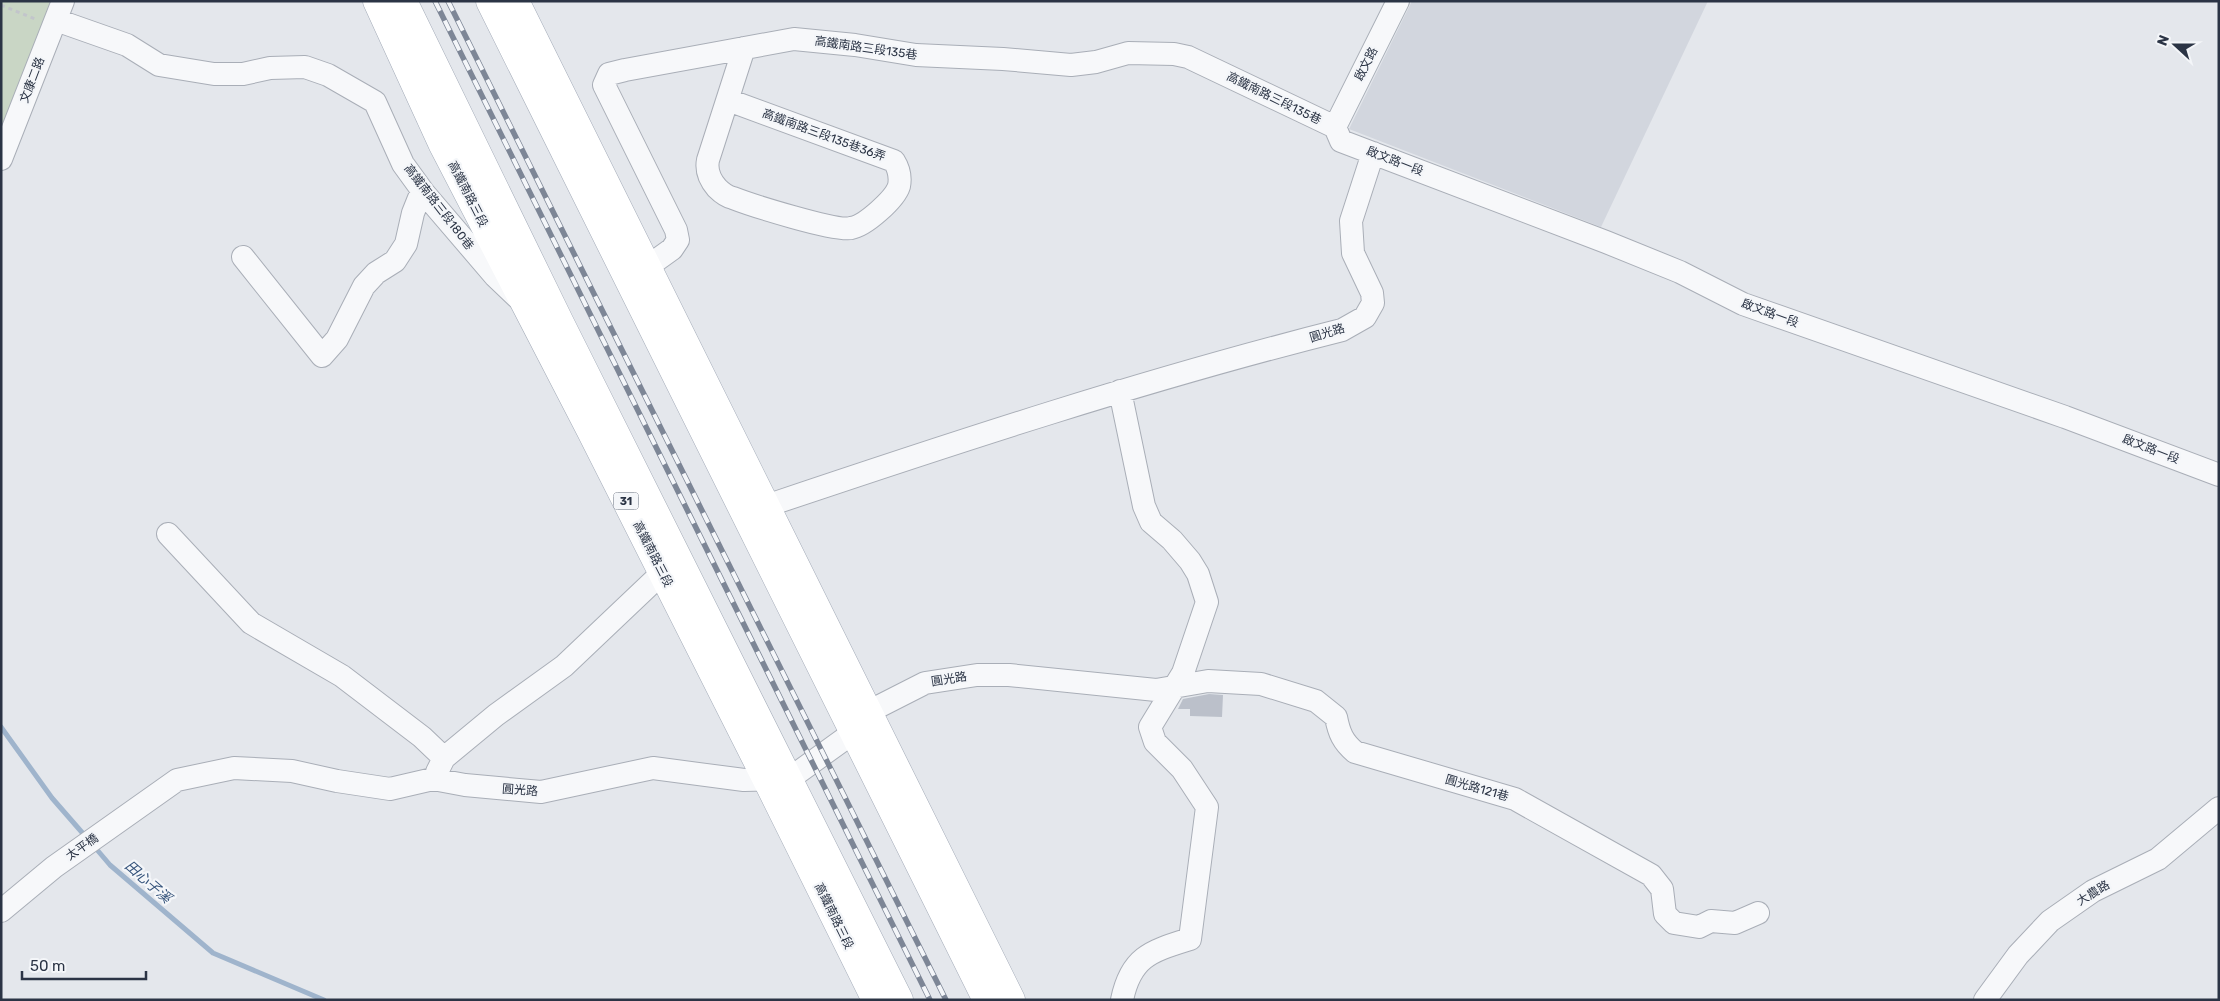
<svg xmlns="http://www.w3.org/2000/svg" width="2220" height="1001" font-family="Rubik,'Noto Sans TC',sans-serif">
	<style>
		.built { fill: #d2d6de }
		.green { fill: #c9d6c5 }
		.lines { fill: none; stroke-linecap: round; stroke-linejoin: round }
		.stream { stroke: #9fb4cc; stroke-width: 5 }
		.building { fill: #bbc0ca }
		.minor-casing { stroke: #a9aeb7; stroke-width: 24 }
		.major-casing { stroke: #a3abb8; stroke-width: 29 }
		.path { stroke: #c2c5cb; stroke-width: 3; stroke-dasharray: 4 4; stroke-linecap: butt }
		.minor { stroke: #f7f8fa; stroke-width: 22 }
		.major { stroke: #fff; stroke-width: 28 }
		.rail-casing { stroke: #7d8696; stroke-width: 5.5 }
		.rail { stroke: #f4f6f9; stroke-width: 4; stroke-dasharray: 11; stroke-linecap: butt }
		.labels { text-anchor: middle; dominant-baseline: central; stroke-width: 4.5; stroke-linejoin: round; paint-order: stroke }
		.shield { fill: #f4f6f9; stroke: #676e7b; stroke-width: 1 }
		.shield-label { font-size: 11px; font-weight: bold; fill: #2b3445 }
		.street-label { font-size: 12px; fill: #2b3445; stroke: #f4f6f9 }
		.water-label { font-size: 14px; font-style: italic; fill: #34527a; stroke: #f4f6f9 }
	</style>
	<rect width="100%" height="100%" fill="#e4e7ec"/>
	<path class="built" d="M1412,1H1708L1601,227L1349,129Z"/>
	<path class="green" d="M1,1H55L1,134Z"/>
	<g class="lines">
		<path class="stream" d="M1,727L52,798L86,837
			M93,845L110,865L213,953L324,1000"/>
	</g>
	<path class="building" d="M1209,694L1223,695L1222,717L1190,716V709H1178L1183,699Z"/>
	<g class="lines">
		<defs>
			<path id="minor" d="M56,20L127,45L159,65L214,74H243L270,68L305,67L328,75L375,102L403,164L424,193L495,276L517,297
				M728,100L894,161C899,169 901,176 899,186C895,199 865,226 851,228C836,232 751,205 733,198C728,197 721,192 717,188C710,180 706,170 708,160L744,48
				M1335,127L1341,141L1606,242L1680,272L1743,304L2065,417L2219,475
				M1335,127L1398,1
				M1,159L63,1
				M243,257L322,356L337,339L364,286L376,273L395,261L406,244L413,213L419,198L424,193
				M647,267L672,249L678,240L676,230L604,85L609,74L625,70L794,39L855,45L916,55L1003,59L1071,65L1096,62L1128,53L1174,54L1188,57L1335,127
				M1120,391L1144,506L1151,522L1172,540L1190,561L1198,574L1207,602L1183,673L1150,727L1155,742L1182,769L1207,807L1190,939C1152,951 1131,956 1122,1000
				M766,506C956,442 1147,379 1342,330L1365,317L1373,303L1372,293L1353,253L1351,221L1373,153
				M168,534L251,623L342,676L422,737L444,758
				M437,772L444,758L496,715L564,666L662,573
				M1,911L54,867L177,780L234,768L292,771L337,781L390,789L433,779L465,785L541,792L653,768L744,780L789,779L854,732L868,712L925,683L977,675H1009L1156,690L1208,681L1261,684L1316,701L1336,717C1339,733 1343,742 1355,752L1515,799L1651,875L1662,889L1665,914L1674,923L1699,927L1711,921L1735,923L1758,913
				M1985,1000L2018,955L2050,921L2093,891L2158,859L2219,808"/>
			<path id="major" d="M377,1L442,143L591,431L767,780L876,1000
				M403,1L559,321L899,1000
				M490,1L987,1000
				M515,1L1011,1000"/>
		</defs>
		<use href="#minor" class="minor-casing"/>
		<use href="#major" class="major-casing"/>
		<path class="path" d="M1,5L35,19"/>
		<use href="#minor" class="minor"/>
		<use href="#major" class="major"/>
		<defs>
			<path id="rail" d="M435,1L930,1000
				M448,1L946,1000"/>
		</defs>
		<use href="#rail" class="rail-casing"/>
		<use href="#rail" class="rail"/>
	</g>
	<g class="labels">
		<rect class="shield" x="613.5" y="492.5" width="25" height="17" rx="4"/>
		<g class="shield-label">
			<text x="626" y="501">31</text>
		</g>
		<g class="street-label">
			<text transform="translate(866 48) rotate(8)">高鐵南路三段135巷</text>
			<text transform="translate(1366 64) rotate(-63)">啟文路</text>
			<text transform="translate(32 80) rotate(-69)">文康二路</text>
			<text transform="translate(1274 98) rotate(26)">高鐵南路三段135巷</text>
			<text transform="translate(824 135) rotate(20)">高鐵南路三段135巷36弄</text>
			<text transform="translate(1395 161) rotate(21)">啟文路一段</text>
			<text transform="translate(468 194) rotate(63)">高鐵南路三段</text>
			<text transform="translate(439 207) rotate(52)">高鐵南路三段180巷</text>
			<text transform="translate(1770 313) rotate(20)">啟文路一段</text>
			<text transform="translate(1327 333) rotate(-17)">圓光路</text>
			<text transform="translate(2151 449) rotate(21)">啟文路一段</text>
			<text transform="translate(653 554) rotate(63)">高鐵南路三段</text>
			<text transform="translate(949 679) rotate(-9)">圓光路</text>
			<text transform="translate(1477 788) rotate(16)">圓光路121巷</text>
			<text transform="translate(520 790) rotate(4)">圓光路</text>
			<text transform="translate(82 847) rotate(-35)">太平橋</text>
			<text transform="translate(2093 893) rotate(-31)">大農路</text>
			<text transform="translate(834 916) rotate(64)">高鐵南路三段</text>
		</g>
		<g class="water-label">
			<text transform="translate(148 882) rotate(41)">田心子溪</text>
		</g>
	</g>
	<rect width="2220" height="1001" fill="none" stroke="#2b3445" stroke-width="5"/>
	<g transform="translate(2175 45) rotate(291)" stroke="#f4f6f9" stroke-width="4" paint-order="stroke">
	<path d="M0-4L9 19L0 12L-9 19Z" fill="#2b3445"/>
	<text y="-8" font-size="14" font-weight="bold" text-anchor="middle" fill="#2b3445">N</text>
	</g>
	<path d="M22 971v8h124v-8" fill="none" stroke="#2b3445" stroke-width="2.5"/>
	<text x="30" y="971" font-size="15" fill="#2b3445" stroke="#f4f6f9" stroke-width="4" paint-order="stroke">50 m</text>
</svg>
